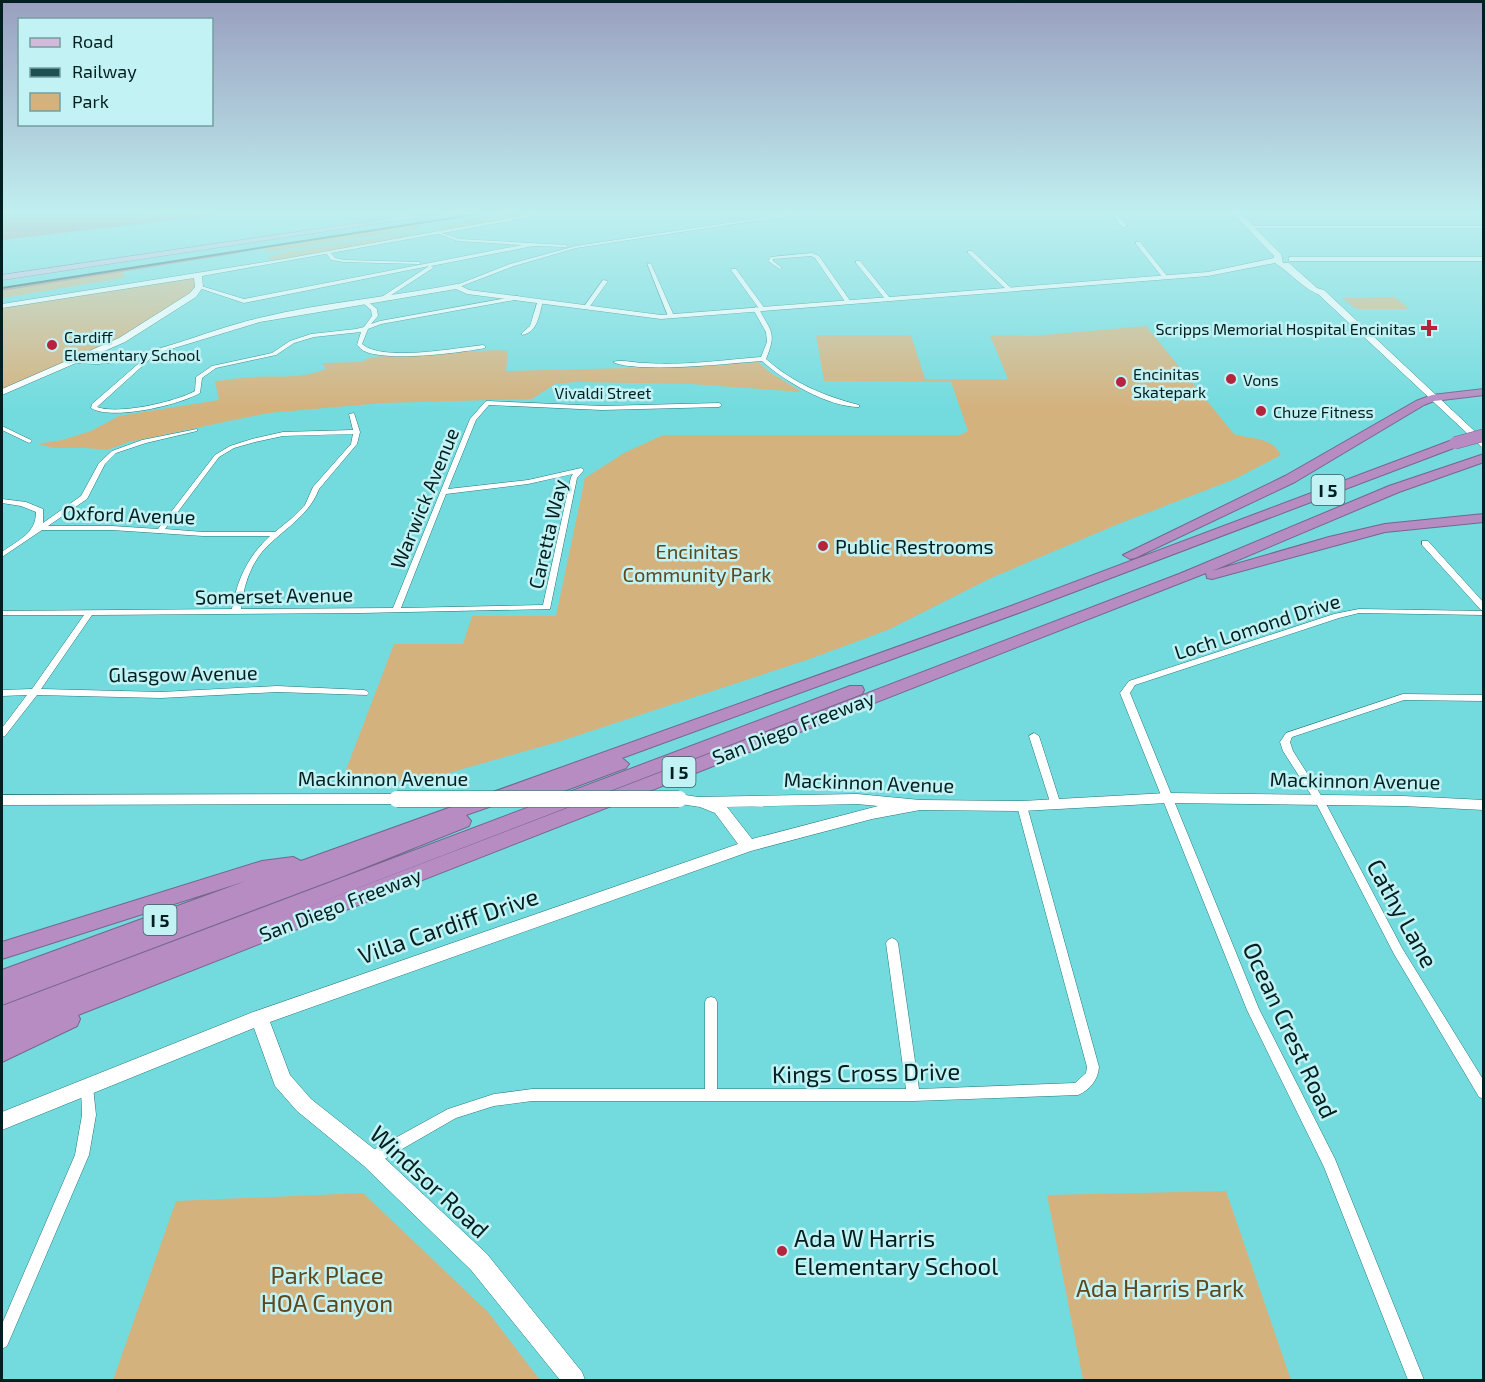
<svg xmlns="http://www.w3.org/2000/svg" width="1485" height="1382" font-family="'Exo 2',sans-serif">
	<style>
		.green { fill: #d4b27e }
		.water { fill: #c27f81 }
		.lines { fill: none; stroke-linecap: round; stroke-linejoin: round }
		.stream { stroke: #c27f81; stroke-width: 2 }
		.street-casing { stroke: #24787a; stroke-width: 1 }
		.secondary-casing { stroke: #24787a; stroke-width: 1 }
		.primary-casing { stroke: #76668a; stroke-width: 1 }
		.highway-casing { stroke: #76668a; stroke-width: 2 }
		.street { fill: #fff; fill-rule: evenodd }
		.secondary { fill: #fff; fill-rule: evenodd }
		.primary { fill: #d3badb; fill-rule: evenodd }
		.highway { fill: #b68cc3; fill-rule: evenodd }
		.rail { stroke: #1e5051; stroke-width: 2 }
		.secondary-bridge-casing { stroke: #24787a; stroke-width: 17; stroke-linecap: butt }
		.highway-bridge-casing { stroke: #76668a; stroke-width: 13; stroke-linecap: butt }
		.secondary-bridge { stroke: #fff; stroke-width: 16 }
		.highway-bridge { stroke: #b68cc3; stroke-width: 12 }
		.poi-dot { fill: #b5233c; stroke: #c3f2f4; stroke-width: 2 }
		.labels { text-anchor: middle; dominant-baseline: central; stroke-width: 5; stroke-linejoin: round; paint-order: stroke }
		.far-poi-label { font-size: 16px; fill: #001f20; stroke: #c3f2f4; text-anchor: start }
		.far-street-label { font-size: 16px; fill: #001f20; stroke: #c3f2f4 }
		.shield { fill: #c3f2f4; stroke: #3a5e60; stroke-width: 1.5 }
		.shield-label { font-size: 18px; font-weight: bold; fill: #001f20 }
		.street-label { font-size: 20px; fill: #001f20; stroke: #c3f2f4 }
		.poi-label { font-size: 20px; fill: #001f20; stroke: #c3f2f4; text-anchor: start }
		.park-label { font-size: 20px; fill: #5f461b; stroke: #c3f2f4 }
		.near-street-label { font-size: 24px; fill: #001f20; stroke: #c3f2f4 }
		.near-poi-label { font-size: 24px; fill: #001f20; stroke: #c3f2f4; text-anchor: start }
		.near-park-label { font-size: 24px; fill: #5f461b; stroke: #c3f2f4 }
	</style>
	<rect width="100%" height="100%" fill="#73dbde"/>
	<path class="green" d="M507,214L520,216L448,230L437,228Z
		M414,224L423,228L270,252L262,249Z
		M426,231L394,240L276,260L265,259L286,252Z
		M123,271L125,277L117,279L2,298V291Z
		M198,275L199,287L145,327L2,392V306Z
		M1395,297L1409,309H1356L1342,298Z
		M1146,326L1234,434C1253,440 1271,436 1281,455L1235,479L1116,525L989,579L888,630L807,660L561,741L421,781L341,783L394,644H463L472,616H556L585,478L624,453L663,435H960L968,431L951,382L824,381L816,335H911L925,379H1008L990,335L1032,336Z
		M497,350L508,351L506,371L709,366L758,362L771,373L802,392L691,384L576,382L555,384L532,399L383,403L268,413L129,442L107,450L86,448H54L38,444L62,440L91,431L119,416L219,400L215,381C228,380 241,377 254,377C282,375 297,380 326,369L322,363L361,362L372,357Z
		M1226,1191L1291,1380H1083L1047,1195Z
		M363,1193L488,1312L540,1380H113L176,1201Z"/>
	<path class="water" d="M2,214H227L2,240Z"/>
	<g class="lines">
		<path class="stream" d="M2,290L240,252"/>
		<defs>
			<path id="street" d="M788,214H801L576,248L514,266L459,287L454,286L510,264L576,246Z
				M1112,214H1117L1126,225V227H1122Z
				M1251,226H1484V228H1249Z
				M439,232L459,239L566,245L568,246L566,247L533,246L431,266L433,267V268L382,301L379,299L380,298L429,266L244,303L196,287L201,286L244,299L522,245L458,241L439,234Z
				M1136,242H1140L1167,276V278H1163L1136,244Z
				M968,251H972L1011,288V290H1007L968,253Z
				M326,252H330L335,258L344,260L419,262L421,263L419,264L344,262L331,260L326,253Z
				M812,253L819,256L851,302L850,303H846L815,258L811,256L773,259V261L782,268L780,269L768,261L771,257Z
				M856,261H860L890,298V300H886L856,263Z
				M647,263L651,264L674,316L673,317L668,316Z
				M732,269H736L765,309L764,310H760L731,270Z
				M603,280L608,281L588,309H584L583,308Z
				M518,296L520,297V299L381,324L368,329L362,344C382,362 456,348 483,345L485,346V348C460,353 386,362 364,351C363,351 358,346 357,345L361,332L314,337L294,343L276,355L216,368L202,378L200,393C179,405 112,421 91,408L92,404L145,358L149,350L154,351L149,360L97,407C118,415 175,402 195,391L196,377L212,366L272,353L290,341L311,334L356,329L364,327L372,316L371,310L362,302V300H366L377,309L378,316L371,324L380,321Z
				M538,300L543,301C539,315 538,332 522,335V333L530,326Z
				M756,307L759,309C771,332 777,332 766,359C793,383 824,396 859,405V407C828,407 784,381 762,361C721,364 681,369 640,367C631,366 621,366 613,362C621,359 635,363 645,363C683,366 722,360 761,357L767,342L766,332L753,309Z
				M487,401L602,406L719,403L722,405L719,407L602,410L489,405L476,420L448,489L528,480L581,468L584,470L577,478L550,609L361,613L92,615L41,689L161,692L277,686L364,690L367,691L369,693L367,695L277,692L161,698L37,695L5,736L2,737V728L27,695L2,696V690L32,689L84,615H2V611L232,609C237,580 248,556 270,536H203L112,530H42L2,557V552C18,540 36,534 36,512L21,506L2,503V499L26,502L43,509V523L81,496L99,463L112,451L142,440L197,429V431L146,443L116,453L105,464L87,499L48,526H112L158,529L215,455L230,446L252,439L283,432L353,430L349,414L354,413L360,432L357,444L319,489C308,518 281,530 262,552C249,568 243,589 241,609L393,608L470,419L485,402ZM353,434L351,444L313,487L305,505L292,518L275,532H203L165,529L219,457L234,448L255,442L283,436ZM573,474L571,477L543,605L401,608L446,494L528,484Z
				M2,426L31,440L32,441L29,443L27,442L2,430Z
				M1422,541H1428L1484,603V610H1481L1422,545Z
				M1359,609L1484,611V615L1359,613L1339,618L1135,685L1130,693L1259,1009L1335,1159L1424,1380H1408L1324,1167L1247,1010L1120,693L1129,681L1334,614Z
				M1403,694L1484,695V701L1404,700L1292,737L1290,742L1293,751L1324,800L1402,948L1484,1081V1099L1479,1097L1394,954L1315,801L1283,751L1280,742L1286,733Z
				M1034,733L1039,736L1061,805L1060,808H1052L1051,805L1029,736Z
				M1022,802L1026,803L1027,806L1099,1067C1098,1080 1090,1090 1078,1095L913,1101H532L494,1106L456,1118L376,1164L371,1165L366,1164L364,1159L366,1154L448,1109L494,1094L532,1089H705V1002L707,998L711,997L715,998L717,1002V1089H906L886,943L888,940L892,938L896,940L898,943L919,1089L1075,1083L1086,1073L1087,1067L1017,806L1018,803Z
				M87,1081L92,1083L93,1087L96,1115L89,1155L7,1346L2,1349V1324L75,1155L82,1115L81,1087L82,1083Z"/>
			<path id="secondary" d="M534,214H549L202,276L203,287L196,297L125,342L86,359C146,361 202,331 259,318C324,302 391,297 457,284L469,290L661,315L1208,272L1274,258V256L1234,214H1241L1281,254L1283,263H1289L1317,288L1324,290L1484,440V449L1318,294C1304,289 1287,270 1275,263L1208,276L661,319L467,294L456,289L260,322L171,349L120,362L97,364L76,363L2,395V389L119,338L190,293L195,287L194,278L2,308V304L284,259Z
				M1292,257H1484V261H1289V257Z
				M1167,793L1403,796L1484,800V810L1403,806L1167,803L1022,811L920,810L872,819L751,851L270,1022L290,1075L311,1099L378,1152L487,1254L582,1372L585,1380H560L471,1270L364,1166L297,1111L275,1086L254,1028L2,1130V1112L253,1012L738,844L715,813L700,807L674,803L671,799L674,795L679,794L698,797L857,794L920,800L1022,801ZM857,804L878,806L752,839L727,807Z
				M397,794L402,795L405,799L402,803L397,804L2,805V795Z"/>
			<path id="primary" d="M420,214H441L2,280V275Z"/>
			<path id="highway" d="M1484,389V395L1434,401L1424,405L1295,482L1135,558L1130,559L1123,555L1285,476L1416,401L1432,395Z
				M1455,439L1459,440V446L1021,612L622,758L629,764L626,768L526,805L520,803L518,797L466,815L471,821L469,826L341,877L2,1005V970L246,881L2,959V942L262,861L293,857L301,861L1011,606Z
				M1484,454V462L1399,492L1212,571L1329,537L1385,524L1484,514V522L1385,532L1212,579L1207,578L1206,573L78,1015L80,1019L77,1026L2,1062V1006L850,686H862L864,690L862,694L277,919L1179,574L1389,486Z"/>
		</defs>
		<use href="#street" class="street-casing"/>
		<use href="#secondary" class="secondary-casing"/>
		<use href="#primary" class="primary-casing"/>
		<use href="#highway" class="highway-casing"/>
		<use href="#street" class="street"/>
		<use href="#secondary" class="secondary"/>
		<use href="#primary" class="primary"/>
		<use href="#highway" class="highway"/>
		<path class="rail" d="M2,288L478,214"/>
		<defs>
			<path id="secondary-bridge" d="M397,799H679"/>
			<path id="highway-bridge" d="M1455,443L1484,435"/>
		</defs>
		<use href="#secondary-bridge" class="secondary-bridge-casing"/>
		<use href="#highway-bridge" class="highway-bridge-casing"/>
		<use href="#secondary-bridge" class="secondary-bridge"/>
		<use href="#highway-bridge" class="highway-bridge"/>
	</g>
	<linearGradient id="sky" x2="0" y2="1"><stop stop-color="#999fbf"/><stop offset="0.52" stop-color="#c0eff0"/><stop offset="1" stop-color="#c0eff0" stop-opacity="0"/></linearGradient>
	<rect width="1485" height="408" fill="url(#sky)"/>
	<g class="poi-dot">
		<path d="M1426 319h6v6h6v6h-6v6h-6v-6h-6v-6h6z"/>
		<circle cx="52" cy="345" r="6"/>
		<circle cx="1231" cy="379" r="6"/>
		<circle cx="1121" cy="382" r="6"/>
		<circle cx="1261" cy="411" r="6"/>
		<circle cx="823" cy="546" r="6"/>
		<circle cx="782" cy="1251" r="6"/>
	</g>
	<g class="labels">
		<g class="far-poi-label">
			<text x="1416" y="328" text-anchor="end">Scripps Memorial Hospital Encinitas</text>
			<text x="64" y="336">Cardiff<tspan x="64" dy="18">Elementary School</tspan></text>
			<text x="1133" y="373">Encinitas<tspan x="1133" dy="18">Skatepark</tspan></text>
			<text x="1243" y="379">Vons</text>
			<text x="1273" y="411">Chuze Fitness</text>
		</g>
		<g class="far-street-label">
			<text x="603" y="392">Vivaldi Street</text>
		</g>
		<g class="shield">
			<rect x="1311.5" y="475" width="33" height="30" rx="4.5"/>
			<rect x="662.5" y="757" width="33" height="30" rx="4.5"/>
			<rect x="143.5" y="905" width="33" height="30" rx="4.5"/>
		</g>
		<g class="shield-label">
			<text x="1328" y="490">I 5</text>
			<text x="679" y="772">I 5</text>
			<text x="160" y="920">I 5</text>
		</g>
		<g class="street-label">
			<text transform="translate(424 498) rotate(-68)">Warwick Avenue</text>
			<text transform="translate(129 514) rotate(2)">Oxford Avenue</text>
			<text transform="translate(547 534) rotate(-77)">Caretta Way</text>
			<text transform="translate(274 595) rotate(-1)">Somerset Avenue</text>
			<text transform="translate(1257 626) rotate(-18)">Loch Lomond Drive</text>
			<text transform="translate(183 673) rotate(-1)">Glasgow Avenue</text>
			<text transform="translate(793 727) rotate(-21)">San Diego Freeway</text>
			<text x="383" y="778">Mackinnon Avenue</text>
			<text transform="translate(1355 780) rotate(1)">Mackinnon Avenue</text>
			<text transform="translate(869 782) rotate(2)">Mackinnon Avenue</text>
			<text transform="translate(340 904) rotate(-21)">San Diego Freeway</text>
		</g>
		<g class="poi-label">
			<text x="835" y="546">Public Restrooms</text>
		</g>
		<g class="park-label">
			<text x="697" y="551">Encinitas<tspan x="697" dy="23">Community Park</tspan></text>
		</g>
		<g class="near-street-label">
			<text transform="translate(1403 913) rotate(61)">Cathy Lane</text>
			<text transform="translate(448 925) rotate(-19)">Villa Cardiff Drive</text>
			<text transform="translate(1291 1030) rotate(65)">Ocean Crest Road</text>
			<text transform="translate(866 1072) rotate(-1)">Kings Cross Drive</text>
			<text transform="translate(430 1181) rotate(43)">Windsor Road</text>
		</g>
		<g class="near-poi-label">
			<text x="794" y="1237">Ada W Harris<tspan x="794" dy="28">Elementary School</tspan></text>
		</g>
		<g class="near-park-label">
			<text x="327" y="1274">Park Place<tspan x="327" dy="28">HOA Canyon</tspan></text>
			<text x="1160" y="1287">Ada Harris Park</text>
		</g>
	</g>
	<rect width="1485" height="1382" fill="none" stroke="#001f20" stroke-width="6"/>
	<rect x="18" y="18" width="195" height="108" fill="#c3f2f4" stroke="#759e9f" stroke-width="1.5"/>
	<rect x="30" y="38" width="30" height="9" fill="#d3badb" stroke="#759e9f" stroke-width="1.5"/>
	<text x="72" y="48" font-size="18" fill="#001f20">Road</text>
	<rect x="30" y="68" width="30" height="9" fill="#1e5051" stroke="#759e9f" stroke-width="1.5"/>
	<text x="72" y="78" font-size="18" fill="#001f20">Railway</text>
	<rect x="30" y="93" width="30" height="18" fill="#d4b27e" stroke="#759e9f" stroke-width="1.5"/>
	<text x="72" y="108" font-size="18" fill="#001f20">Park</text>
</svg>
